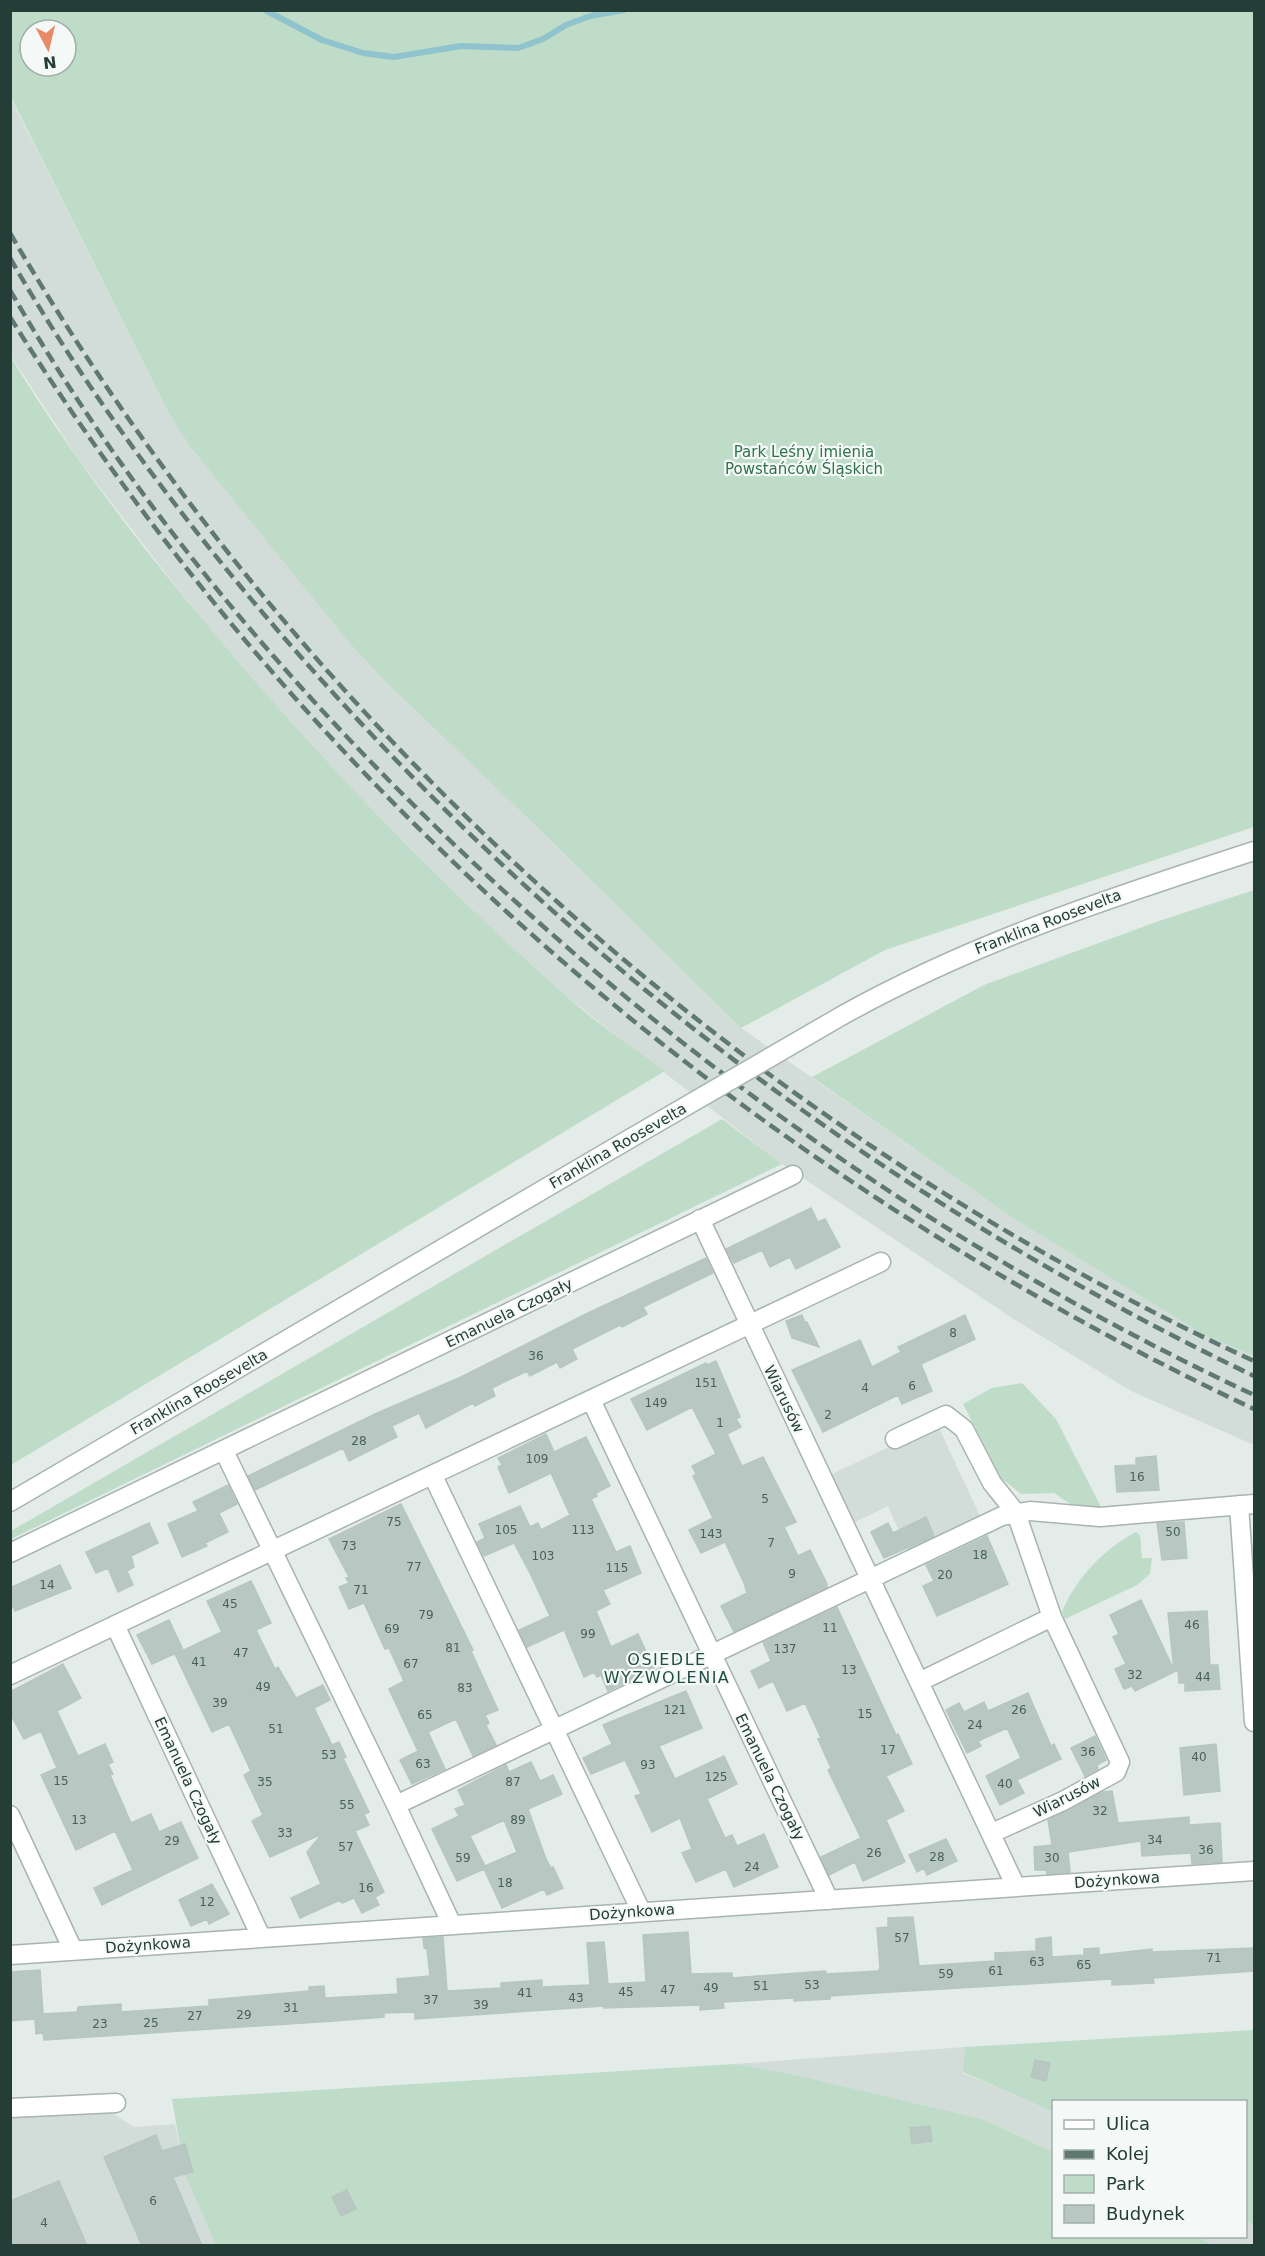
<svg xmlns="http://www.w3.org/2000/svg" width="1265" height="2256" font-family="'DejaVu Sans',sans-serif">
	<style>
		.built { fill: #d2dcd8 }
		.green { fill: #bedcc7; fill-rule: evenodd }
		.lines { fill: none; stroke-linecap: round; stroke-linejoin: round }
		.stream { stroke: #8fc3ce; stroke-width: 6 }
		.building { fill: #b9c7c2; stroke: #b6c6c0; stroke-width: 1.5; fill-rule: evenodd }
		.minor-casing { stroke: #a7b4b0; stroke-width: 21 }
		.minor { stroke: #fff; stroke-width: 18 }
		.rail { stroke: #5f7872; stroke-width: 4.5; stroke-dasharray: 12 6; stroke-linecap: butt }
		.minor-bridge-casing { stroke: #a7b4b0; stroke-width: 21; stroke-linecap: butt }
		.minor-bridge { stroke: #fff; stroke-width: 18 }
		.labels { text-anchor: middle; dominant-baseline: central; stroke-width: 4.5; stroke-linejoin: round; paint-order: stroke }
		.number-label { font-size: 12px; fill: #49605a }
		.park-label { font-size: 15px; fill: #31724b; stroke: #f4f9f7 }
		.street-label { font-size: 15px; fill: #243d37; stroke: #f4f9f7 }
		.neighbourhood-label { font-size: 16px; letter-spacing: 1.5px; fill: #214e44; stroke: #f4f9f7 }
	</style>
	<rect width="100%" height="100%" fill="#e4ece9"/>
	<path class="built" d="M10,97L168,412L189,445L387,683L538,828L741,1028L1016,1220L1206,1336L1254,1356V1445L1131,1391L1012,1318L782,1164L566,996L462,903L331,768L203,622L81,463L11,356Z
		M937,1424L981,1518L909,1553L888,1506L851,1524L828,1476Z
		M965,2047L963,2073L1053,2112V2152L982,2119L787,2073L735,2064Z
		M109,2111L134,2127L175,2124L185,2175L216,2245L11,2246V2116Z
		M1246,2220L1254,2226V2245H1212L1199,2237L1246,2236Z"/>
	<path class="green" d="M10,11H1254V827L885,950L741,1028L538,828L387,683L348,641L189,445L168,412L11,97ZM30,30H66V66H30Z
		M10,356C84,477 174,589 267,695C360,801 458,901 564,994C595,1022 631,1046 665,1071L11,1465Z
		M1254,890V1356L1206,1336L1016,1220L812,1077L984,985L1159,921Z
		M722,1119L782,1164L11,1539V1531Z
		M1022,1383L1056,1419L1103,1511L1078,1509L1054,1493L1021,1494L1001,1478L963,1404L992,1388Z
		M1136,1532L1140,1535L1142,1558H1152L1150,1574L1137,1585L1065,1619L1062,1612C1075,1579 1105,1548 1136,1532Z
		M1254,2030V2226L1246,2220V2102H1054L1053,2112L963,2072L965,2047Z
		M735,2064L787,2073L982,2119L1053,2152L1054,2236L1199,2237L1212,2245H216L185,2175L172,2099Z"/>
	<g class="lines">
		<path class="stream" d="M265,10L322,40L363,53L394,57L461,46L518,48L543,39L566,25L590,16L624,10"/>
	</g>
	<path class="building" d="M811,1208L818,1222L825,1219L840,1247L796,1269L790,1257L770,1267L762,1250L734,1263L726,1249Z
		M706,1258L713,1273L643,1307L647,1314L622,1327L620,1325L572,1349L577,1359L560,1368L557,1362L530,1376L527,1371L492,1388L495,1396L475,1406L473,1403L426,1428L419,1413L392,1426L397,1437L349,1461L343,1448L255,1490L248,1476L375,1414L459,1378L588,1313Z
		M802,1315L805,1323L807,1322L819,1347L792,1338L786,1321Z
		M965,1315L975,1339L921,1364L932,1391L902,1404L898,1395L823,1432L792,1370L860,1340L872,1367L901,1352L898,1347Z
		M716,1361L740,1417L736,1419L741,1427L727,1434L742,1466L763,1457L796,1522L784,1527L798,1556L810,1550L827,1584V1587L734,1632L721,1606L747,1593L744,1583L725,1542L701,1553L689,1530L713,1518L693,1476L696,1474L692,1466L716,1454L692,1407L647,1430L631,1399L706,1363L707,1365Z
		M546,1434L554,1452L586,1437L610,1486L596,1493L597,1496L591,1499L616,1552L630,1546L641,1573L603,1590L610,1604L596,1611L611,1647L638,1634L654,1669L608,1691L601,1675L597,1677L594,1672L584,1677L564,1630L527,1647L519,1630L550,1616L530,1573L514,1543L484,1556L477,1542L485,1538L479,1524L520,1506L530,1527L538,1523L541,1530L570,1515L551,1473L509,1493L498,1467L502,1465L498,1458Z
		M1156,1456L1159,1490L1117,1492L1115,1466L1136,1465V1458Z
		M228,1485L237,1504L219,1513L228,1532L205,1543L207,1546L182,1557L168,1524L198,1511L193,1502Z
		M401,1504L473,1650L471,1651L498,1710L485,1715L489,1723L486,1725L496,1745L473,1756L456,1719L428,1732L445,1769L412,1784L400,1760L418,1751L389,1689L404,1681L389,1648L385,1649L364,1603L349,1609L339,1587L349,1583L346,1578L349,1577L329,1539Z
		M926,1517L934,1536L884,1558L871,1532L888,1523L893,1533Z
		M1184,1522L1187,1558L1162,1560L1157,1523Z
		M149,1523L158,1543L131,1556L134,1567L127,1571L133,1585L118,1592L108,1568L96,1573L86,1552Z
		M987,1536L1008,1584L937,1616L923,1586L934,1581L926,1565Z
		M60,1565L71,1588L15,1611L10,1600V1588Z
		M251,1581L271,1623L256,1630L275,1669L278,1667L296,1698L323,1685L330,1700L314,1708L332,1745L339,1742L346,1757L343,1758L369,1812L364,1814L369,1825L355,1831L384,1892L375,1897L379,1905L362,1913L354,1898L342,1903L340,1900L300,1918L291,1898L321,1884L307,1852L322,1834L270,1857L252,1821L263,1815L244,1775L251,1771L229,1724L212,1732L175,1654L222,1632L207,1601Z
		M1141,1600L1174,1670L1168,1613L1207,1611L1210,1665H1218L1220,1689L1185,1691V1683H1179L1178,1670L1135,1691L1132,1686L1124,1689L1115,1669L1126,1664L1113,1637L1119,1634L1110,1615Z
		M837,1607L896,1735L898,1734L912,1764L886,1776L904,1811L886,1820L905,1862L863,1881L855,1862L829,1875L821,1857L861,1838L828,1770L831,1768L818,1739L821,1738L805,1703L787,1711L773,1681L759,1688L751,1671L771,1661L763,1642Z
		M169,1620L183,1650L152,1664L137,1635Z
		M63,1664L81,1698L57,1711L78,1756L105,1744L113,1762L108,1764L113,1774L110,1775L131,1823L151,1814L159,1832L181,1822L198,1858L102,1905L94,1888L133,1870L115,1831L76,1850L41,1775L57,1768L41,1731L24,1739L10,1713V1692Z
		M686,1691L702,1728L659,1746L675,1779L724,1756L737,1784L707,1799L725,1838L732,1835L737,1846L764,1834L778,1867L734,1887L726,1869L696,1882L682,1853L692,1849L680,1818L652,1832L635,1796L641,1794L625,1760L591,1774L583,1758L612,1744L603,1725Z
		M1028,1693L1051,1746L1054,1744L1061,1759L1017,1780L1024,1793L1000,1805L986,1776L1021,1758L1007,1728L978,1741L981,1746L967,1753L946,1710L959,1703L964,1712L984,1702L988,1711Z
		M1095,1736L1106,1760L1097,1765L1098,1769L1085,1776L1071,1748Z
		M1216,1744L1220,1791L1184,1795L1180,1748Z
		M531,1762L540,1781L553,1775L562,1794L528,1809L546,1859L551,1868L553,1867L563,1888L547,1895L544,1889L502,1908L484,1869L457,1881L432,1829L459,1816L455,1809L465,1805L458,1790L506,1765L509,1772ZM504,1820L517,1852L485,1866L470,1836Z
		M1112,1791L1118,1823L1189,1817V1825L1220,1823L1222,1862L1192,1864L1191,1853L1142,1856L1141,1841L1068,1852L1070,1872L1047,1874L1046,1870H1035L1034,1847L1052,1845L1048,1820L1103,1792Z
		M946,1839L957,1861L927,1875L924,1868L917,1872L909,1855Z
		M212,1884L229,1914L209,1924L207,1919L191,1926L179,1900Z
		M913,1917L919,1966L995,1961V1953L1036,1951V1939L1051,1937L1052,1957L1084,1955V1949L1099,1948V1955L1152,1949V1952L1254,1948V1971L1153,1978L1154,1983L1112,1985V1979L859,1994L830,1996V1999L794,2001V1998L723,2002L724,2008L700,2010V2005L604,2008V2006L415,2019V2012L384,2013V2017L334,2021L44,2040L43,2033L36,2034L35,2019L10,2021V1972L40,1970L43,2014L77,2012L78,2007L121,2004V2012L209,2006V2000L309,1991V1987L324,1986L325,1998L398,1994L397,1979L430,1976L427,1949L424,1948L423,1938L443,1937L447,1991L501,1988V1983L542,1980V1987L590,1985L587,1943L604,1942L608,1984L646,1982L643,1935L688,1932L691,1974L732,1973V1978L825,1971L827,1974L878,1971L880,1968L877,1928L888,1927V1918Z
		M1035,2060L1050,2063L1046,2081L1031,2077Z
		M930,2126L932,2141L912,2144L910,2128Z
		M156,2135L162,2151L185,2144L193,2172L173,2177L202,2246H142L104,2157Z
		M59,2181L87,2246H10V2201Z
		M347,2190L356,2209L341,2216L332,2197Z"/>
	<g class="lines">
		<defs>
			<path id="minor" d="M843,1015C974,942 1112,897 1254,851
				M700,1219L1016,1887
				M591,1400L829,1900
				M895,1439L946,1415L964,1429L992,1483L1016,1513L1052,1617L1120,1762L1116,1772L1063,1801L992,1833
				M224,1451L396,1805L452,1925
				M433,1476L641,1911
				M10,1502L631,1138
				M1239,1505L1254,1722
				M10,1553L793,1175
				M115,1625L261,1937
				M10,1675L881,1262
				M921,1681L1052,1617
				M396,1805L1002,1516L1030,1511L1100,1517L1254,1504
				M10,1815L73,1950
				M10,1955L1254,1871
				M10,2108L116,2103"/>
		</defs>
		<use href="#minor" class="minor-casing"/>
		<use href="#minor" class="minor"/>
		<path class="rail" d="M10,233C294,722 741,1125 1254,1361
			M10,258C101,416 213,561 335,695C597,983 904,1208 1254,1376
			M10,290C124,489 272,668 436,827C677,1061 951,1253 1254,1395
			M10,317C309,797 744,1169 1254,1409"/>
		<defs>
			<path id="minor-bridge" d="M631,1138L843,1015"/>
		</defs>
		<use href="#minor-bridge" class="minor-bridge-casing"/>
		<use href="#minor-bridge" class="minor-bridge"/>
	</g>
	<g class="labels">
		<g class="number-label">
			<text x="953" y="1333">8</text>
			<text x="536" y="1356">36</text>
			<text x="706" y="1383">151</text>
			<text x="912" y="1386">6</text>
			<text x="865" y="1388">4</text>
			<text x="656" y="1403">149</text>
			<text x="828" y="1415">2</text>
			<text x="720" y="1423">1</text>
			<text x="359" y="1441">28</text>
			<text x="537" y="1459">109</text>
			<text x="1137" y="1477">16</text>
			<text x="765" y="1499">5</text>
			<text x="394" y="1522">75</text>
			<text x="506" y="1530">105</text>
			<text x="583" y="1530">113</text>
			<text x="1173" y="1532">50</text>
			<text x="711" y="1534">143</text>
			<text x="771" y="1543">7</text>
			<text x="349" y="1546">73</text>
			<text x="980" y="1555">18</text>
			<text x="543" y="1556">103</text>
			<text x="414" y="1567">77</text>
			<text x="617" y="1568">115</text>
			<text x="792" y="1574">9</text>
			<text x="945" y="1575">20</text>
			<text x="47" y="1585">14</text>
			<text x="361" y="1590">71</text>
			<text x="230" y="1604">45</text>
			<text x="426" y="1615">79</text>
			<text x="1192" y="1625">46</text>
			<text x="830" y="1628">11</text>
			<text x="392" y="1629">69</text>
			<text x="588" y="1634">99</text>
			<text x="453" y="1648">81</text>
			<text x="785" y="1649">137</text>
			<text x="241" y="1653">47</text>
			<text x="199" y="1662">41</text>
			<text x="411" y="1664">67</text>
			<text x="849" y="1670">13</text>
			<text x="1135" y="1675">32</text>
			<text x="1203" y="1677">44</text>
			<text x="263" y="1687">49</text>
			<text x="465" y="1688">83</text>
			<text x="220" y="1703">39</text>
			<text x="675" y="1710">121</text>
			<text x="1019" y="1710">26</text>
			<text x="865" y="1714">15</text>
			<text x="425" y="1715">65</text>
			<text x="975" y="1725">24</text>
			<text x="276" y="1729">51</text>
			<text x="888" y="1750">17</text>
			<text x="1088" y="1752">36</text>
			<text x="329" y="1755">53</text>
			<text x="1199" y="1757">40</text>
			<text x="423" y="1764">63</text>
			<text x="648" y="1765">93</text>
			<text x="716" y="1777">125</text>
			<text x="61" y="1781">15</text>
			<text x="265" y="1782">35</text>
			<text x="513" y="1782">87</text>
			<text x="1005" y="1784">40</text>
			<text x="347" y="1805">55</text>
			<text x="1100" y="1811">32</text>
			<text x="79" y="1820">13</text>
			<text x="518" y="1820">89</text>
			<text x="285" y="1833">33</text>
			<text x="1155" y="1840">34</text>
			<text x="172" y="1841">29</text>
			<text x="346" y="1847">57</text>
			<text x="1206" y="1850">36</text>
			<text x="874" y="1853">26</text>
			<text x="937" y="1857">28</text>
			<text x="463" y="1858">59</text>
			<text x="1052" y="1858">30</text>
			<text x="752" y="1867">24</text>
			<text x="505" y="1883">18</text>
			<text x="366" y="1888">16</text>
			<text x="207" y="1902">12</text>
			<text x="902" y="1938">57</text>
			<text x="1214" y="1958">71</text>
			<text x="1037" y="1962">63</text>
			<text x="1084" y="1965">65</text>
			<text x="996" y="1971">61</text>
			<text x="946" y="1974">59</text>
			<text x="812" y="1985">53</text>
			<text x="761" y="1986">51</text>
			<text x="711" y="1988">49</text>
			<text x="668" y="1990">47</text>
			<text x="626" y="1992">45</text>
			<text x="525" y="1993">41</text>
			<text x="576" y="1998">43</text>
			<text x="431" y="2000">37</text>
			<text x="481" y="2005">39</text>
			<text x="291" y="2008">31</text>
			<text x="244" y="2015">29</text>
			<text x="195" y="2016">27</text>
			<text x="151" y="2023">25</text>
			<text x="100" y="2024">23</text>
			<text x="153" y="2201">6</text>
			<text x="44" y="2223">4</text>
		</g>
		<g class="park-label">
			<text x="804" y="452">Park Leśny imienia<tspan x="804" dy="17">Powstańców Śląskich</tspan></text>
		</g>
		<g class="street-label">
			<text transform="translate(1048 922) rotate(-21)">Franklina Roosevelta</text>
			<text transform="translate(618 1146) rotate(-30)">Franklina Roosevelta</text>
			<text transform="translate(509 1313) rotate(-26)">Emanuela Czogały</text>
			<text transform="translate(199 1392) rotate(-30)">Franklina Roosevelta</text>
			<text transform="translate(784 1399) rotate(64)">Wiarusów</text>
			<text transform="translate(770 1777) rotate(64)">Emanuela Czogały</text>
			<text transform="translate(188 1781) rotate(65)">Emanuela Czogały</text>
			<text transform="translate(1067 1797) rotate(-27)">Wiarusów</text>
			<text transform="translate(1117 1880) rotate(-4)">Dożynkowa</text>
			<text transform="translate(632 1912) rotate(-4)">Dożynkowa</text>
			<text transform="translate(148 1945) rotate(-4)">Dożynkowa</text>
		</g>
		<g class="neighbourhood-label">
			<text x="667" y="1659">OSIEDLE<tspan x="667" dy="18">WYZWOLENIA</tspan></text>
		</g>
	</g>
	<rect width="1265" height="2256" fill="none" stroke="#243d37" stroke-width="24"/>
	<rect x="1052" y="2100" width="195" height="138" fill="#f4f9f7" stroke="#a1aeaa" stroke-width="1.5"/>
	<rect x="1064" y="2120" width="30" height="9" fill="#ffffff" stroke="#a1aeaa" stroke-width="1.5"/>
	<text x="1106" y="2130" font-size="18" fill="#243d37">Ulica</text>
	<rect x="1064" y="2150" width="30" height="9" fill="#5f7872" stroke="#a1aeaa" stroke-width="1.5"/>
	<text x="1106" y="2160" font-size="18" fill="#243d37">Kolej</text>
	<rect x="1064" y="2175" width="30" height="18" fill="#bedcc7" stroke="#a1aeaa" stroke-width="1.5"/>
	<text x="1106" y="2190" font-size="18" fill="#243d37">Park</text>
	<rect x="1064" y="2205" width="30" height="18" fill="#b9c7c2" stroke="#a1aeaa" stroke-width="1.5"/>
	<text x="1106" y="2220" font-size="18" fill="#243d37">Budynek</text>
	<g transform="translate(48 48) rotate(173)"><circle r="28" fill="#f4f9f7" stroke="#a1aeaa" stroke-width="1.5"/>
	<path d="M0-4.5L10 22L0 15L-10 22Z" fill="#ea8965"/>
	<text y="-9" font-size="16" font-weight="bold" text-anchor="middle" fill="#243d37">N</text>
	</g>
</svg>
